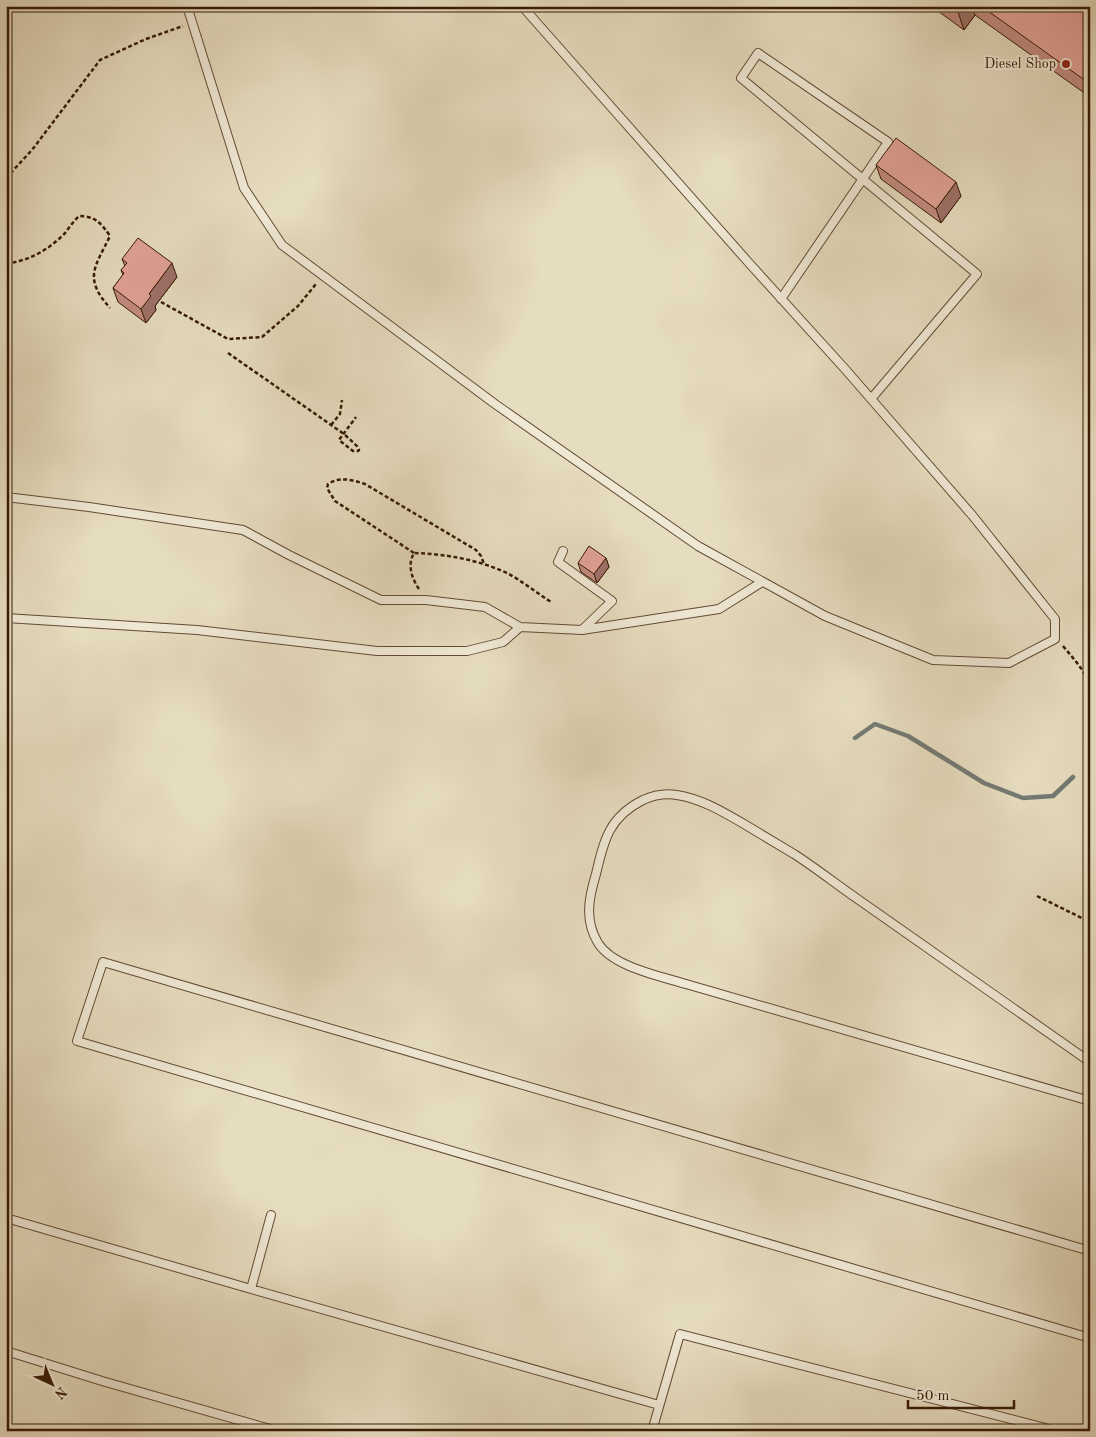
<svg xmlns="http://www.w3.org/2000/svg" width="1096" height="1437" font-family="'Old Standard TT',serif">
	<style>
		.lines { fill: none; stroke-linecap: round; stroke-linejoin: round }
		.stream { stroke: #747a73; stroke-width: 4.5 }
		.lane-casing { stroke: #634b33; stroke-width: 10 }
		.path { stroke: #371b04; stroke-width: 2.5; stroke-dasharray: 4 2.5; stroke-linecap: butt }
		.lane { stroke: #efe8d5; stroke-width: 8 }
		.wall { fill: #c28b81; stroke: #371b04 }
		.shaded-wall { fill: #9e7169; stroke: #371b04 }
		.building { fill: #e1a296; stroke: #371b04 }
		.poi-dot { fill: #8f2418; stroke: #efe8d5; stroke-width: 2 }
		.labels { text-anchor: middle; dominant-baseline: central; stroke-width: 4; stroke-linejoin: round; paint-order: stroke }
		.poi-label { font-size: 14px; fill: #371b04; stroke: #efe8d5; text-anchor: end }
	</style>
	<rect width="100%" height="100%" fill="#e6dcbf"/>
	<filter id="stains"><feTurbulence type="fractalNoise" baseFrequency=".004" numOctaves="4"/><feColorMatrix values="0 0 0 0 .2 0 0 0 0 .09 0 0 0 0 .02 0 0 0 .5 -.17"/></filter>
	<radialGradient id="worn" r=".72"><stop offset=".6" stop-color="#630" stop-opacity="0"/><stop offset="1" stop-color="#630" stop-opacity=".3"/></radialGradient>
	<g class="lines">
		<path class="stream" d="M855,738L875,724L908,736L984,783L1023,798L1053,796L1073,777"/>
		<defs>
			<path id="lane" d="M187,6L244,188L282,245L495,404L698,546L825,616L933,660L1009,663L1055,639V619L972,515L845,369L749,263L522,6
				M781,299L888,142L758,53L741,78L977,274L871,399
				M6,497L89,507L243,530L289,555L381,600H426L485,607L520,627
				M6,618L197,630L377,651H467L503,642L520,627L582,630L612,601L558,562L563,551
				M582,630L719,609L762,582
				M1090,1062C1013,1008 936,954 859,900C837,885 816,868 794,854C779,845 764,836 749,827C727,814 703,799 677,795C665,793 654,795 643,800C609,817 604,840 596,874C589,897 584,920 598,943C613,967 660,976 686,984L1090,1101
				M271,1215L251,1289L659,1405
				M6,1218L251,1289
				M1090,1251L103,962L77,1041L1090,1338
				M6,1351L102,1381L277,1431
				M1042,1427L1053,1431
				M652,1431L680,1334L1042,1427L1040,1431"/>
		</defs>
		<use href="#lane" class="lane-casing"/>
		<path class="path" d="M6,178L32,150L100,60L146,39L183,26
			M6,263C29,262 51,248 66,232C70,226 74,221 79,216C95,216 101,223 110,236C95,267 83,278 110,308
			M161,302L228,339L262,337L298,306L316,284
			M228,353L344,434L358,447L359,450L358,451H353L339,440L356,417
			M331,425L340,414L342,400
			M414,553L335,501L327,488L328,484C340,476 352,480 365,484L476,550L481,556L484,564
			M419,589C412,579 407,565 414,553C446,554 480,560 509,574C523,582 537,593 551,602
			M1063,646C1073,658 1083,669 1090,683
			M1037,896L1090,922"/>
		<use href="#lane" class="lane"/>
	</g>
	<path class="wall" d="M931,6H1090V97L975,15L964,30Z
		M876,165L961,196L941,223L881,179Z
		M122,259L177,277L155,306L156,310L146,323L118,302L113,288L123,275L121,270L125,266Z
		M606,558L609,567L597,583L581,572L578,563Z"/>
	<path class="shaded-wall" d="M962,6H972L975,15L964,30L958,12Z
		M956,182L961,196L941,223L936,209Z
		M172,263L177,277L155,306L156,310L146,323L141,309L149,294Z
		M606,558L609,567L597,583L594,574Z"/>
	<path class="building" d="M950,6H962L958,12Z
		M981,6H1090V84Z
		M896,138L956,182L936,209L876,165Z
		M138,238L172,263L149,294L151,296L141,309L113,288L124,273L121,270L127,263L122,259Z
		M589,546L606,558L594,574L578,563Z"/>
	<circle class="poi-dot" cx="1066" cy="64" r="5"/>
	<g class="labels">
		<g class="poi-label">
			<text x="1056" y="64">Diesel Shop</text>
		</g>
	</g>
	<rect width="1096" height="1437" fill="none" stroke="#e6dcbf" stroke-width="25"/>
	<rect x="8" y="8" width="1081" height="1422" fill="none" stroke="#371b04" stroke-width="2.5"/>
	<rect x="12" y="12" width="1071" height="1412" fill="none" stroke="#371b04"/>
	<g transform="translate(52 1384) rotate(136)" stroke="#efe8d5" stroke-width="4" paint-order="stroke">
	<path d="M0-4L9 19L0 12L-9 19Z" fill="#371b04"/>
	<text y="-8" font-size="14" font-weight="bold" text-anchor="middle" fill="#371b04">N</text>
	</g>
	<path d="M908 1400v8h106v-8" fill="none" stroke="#371b04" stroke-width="2.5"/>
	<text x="916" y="1400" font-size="15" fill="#371b04" stroke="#efe8d5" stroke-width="4" paint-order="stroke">50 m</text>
	<rect width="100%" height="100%" filter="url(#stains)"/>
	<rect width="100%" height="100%" fill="url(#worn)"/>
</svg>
